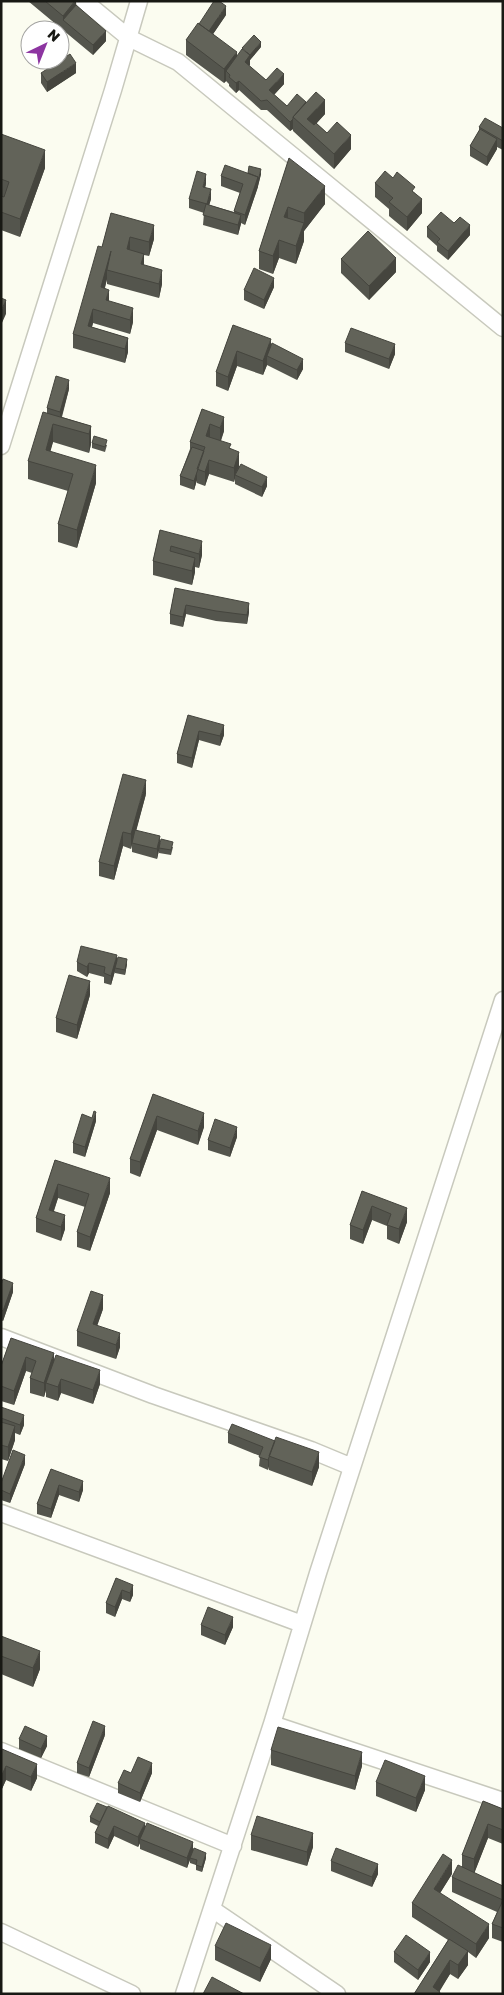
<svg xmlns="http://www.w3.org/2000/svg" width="504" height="1995" font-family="'Golos Text',sans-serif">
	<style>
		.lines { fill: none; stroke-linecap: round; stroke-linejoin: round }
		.minor-casing { stroke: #c8c9bd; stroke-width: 19 }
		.minor { stroke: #fff; stroke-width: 16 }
		.wall { fill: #54554d }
		.shaded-wall { fill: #45453e }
		.building { fill: #626359; stroke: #45453e }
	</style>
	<rect width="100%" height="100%" fill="#fbfcf0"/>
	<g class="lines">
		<defs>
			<path id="minor" d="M84,1L129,38L178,62L503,328
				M1,446L113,90L139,1
				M1,1337L153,1395L311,1450L352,1467
				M1,1513L302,1624
				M272,1724L318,1573L503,1000
				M1,1751L233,1846
				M212,1909L337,1994
				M1,1932L132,1994
				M184,1994L272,1724L503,1801"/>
		</defs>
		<use href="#minor" class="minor-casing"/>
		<use href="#minor" class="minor"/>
	</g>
	<path class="wall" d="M28,1H76V5L106,41L93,55Z
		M226,15L213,34L237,56L261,47L250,60L249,66L266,80L284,84L274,95L287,106L306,102L325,114L316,123L327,133L351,149L334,169L293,131V129L290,131L267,110H261L239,90L236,93L229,86V84L226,81L224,83L186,55V40L199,24Z
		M41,73H76L47,92L41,83Z
		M479,127L503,128V150L497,147V149L487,166L470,156V146L479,131Z
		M1,134L45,168L20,237L1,230Z
		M289,158L325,204L304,231V241L296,264L279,258L273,274L259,269V251Z
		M247,173L261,174L258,186L245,225L241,223L238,235L203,225L204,213L189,208V199L206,184L205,187L211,199L209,205L234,212L240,193L221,186V176Z
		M393,178L415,193L422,213L407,231L389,216V209L375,197V183Z
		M111,213L154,239L149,256L144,255V265L162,284L159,298L107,284V279L105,288L109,301L133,322L130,334L93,323L92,327L128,338V352L125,363L73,348V334L102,247Z
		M454,223L470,235L448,260L437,251V246L427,237V227Z
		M341,259L396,272L369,300L341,273Z
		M274,287L264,309L244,300V290Z
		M233,325L271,345L303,369L297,380L267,365L263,375L237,366L228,391L216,386V372Z
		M345,343L395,354L389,369L345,352Z
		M69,389L62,417L91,426V444L89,453L53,442L50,451L96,483L77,548L58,542V524L68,491L28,479V461L47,413V408Z
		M202,409L224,431L221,441L231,449L239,466L267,486L262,497L235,484V478L234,482L209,474L205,486L197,483V480L194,490L180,485V476L190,449V442Z
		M92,443L107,445L105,452L92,448Z
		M160,530L202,555L199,568L195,567V572L192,585L153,575V561Z
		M175,588L249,612L247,624L216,621L186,614L183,627L170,624V614Z
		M188,715L224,735L220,746L199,740L192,768L177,763V754Z
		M146,794L136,830L160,843L173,847L171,855L159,853V850L157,859L132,852V845L131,849L123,846L114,880L99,876V862Z
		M117,961L127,964L125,975L115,973V971L111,985L104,983V977L89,973L87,977L77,971V962Z
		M90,995L77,1039L56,1032V1018Z
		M153,1094L204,1127L198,1145L157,1130L140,1177L130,1173V1159Z
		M92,1118L96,1121L85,1157L73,1153V1143Z
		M237,1137L230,1157L208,1150V1140Z
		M55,1160L110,1193L90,1251L77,1247V1232L85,1207L58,1198L54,1211L65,1229L61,1241L36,1232V1218Z
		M362,1191L407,1222L399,1244L387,1239V1226L372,1220L363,1244L350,1239V1225Z
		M1,1285L13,1292L3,1321L1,1320Z
		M103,1309L97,1325L120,1347L116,1359L77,1346V1331Z
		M11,1338L54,1360L100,1384L93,1404L61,1393L58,1401L46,1397V1390L44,1397L30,1393V1378L32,1373L26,1371L14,1405L1,1401V1366Z
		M1,1407L24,1425L20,1435L15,1433V1440L8,1461L1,1459Z
		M228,1433L319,1467L312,1486L269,1470V1466L268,1470L259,1466L260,1456L228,1443Z
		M25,1464L10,1503L1,1500V1483Z
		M51,1469L83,1490L79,1502L59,1495L51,1518L37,1514V1504Z
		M116,1578L133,1595L130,1602L122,1599L115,1617L106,1613V1603Z
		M201,1625L233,1627L225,1645L201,1635Z
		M1,1636L40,1669L33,1687L1,1674Z
		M105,1735L89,1777L77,1773V1763Z
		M19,1739L47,1746L41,1758L19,1749Z
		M271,1750L362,1766L355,1790L271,1765Z
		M1,1752L37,1778L31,1791L6,1780L1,1791Z
		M131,1773H152L140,1802L118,1793V1783Z
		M376,1782L425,1790L416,1812L376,1796Z
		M483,1801L503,1809V1844L488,1838L474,1873L503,1886V1942L492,1938V1924L497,1912L452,1892V1877L462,1867V1855Z
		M90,1817L145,1828L193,1850L206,1858L202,1872L196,1870V1865L190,1863V1859L187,1868L140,1849V1843L138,1847L114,1836L108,1849L95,1843V1833L98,1826L90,1822Z
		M251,1835L313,1847L307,1866L251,1850Z
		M331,1861L378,1874L372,1887L331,1871Z
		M452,1874L440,1893L489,1938L476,1958L468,1952V1965L458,1979L450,1974L439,1991L440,1994H414L448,1940L412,1917V1903Z
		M215,1946L271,1959L260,1982L215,1960Z
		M394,1952L430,1962L418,1980L394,1962Z"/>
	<path class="shaded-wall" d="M76,1V15L63,20V16Z
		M226,6V15L207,43V34Z
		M106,31V41L93,55V45Z
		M261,42V47L250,60V55Z
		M237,52V66L226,71V81L224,83V69Z
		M250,55V65L245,71V62Z
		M76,63V73L47,92V82Z
		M284,74V84L269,100V90Z
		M239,81V90L236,93V83Z
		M325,100V114L309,132L307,119Z
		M293,119V129L290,131V122Z
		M351,135V149L334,169V154Z
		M497,139V149L487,166V157Z
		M45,150V168L20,237V219Z
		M261,169V174L258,186V181Z
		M206,174V184L203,196V187Z
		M258,177V187L245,225V215Z
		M325,186V204L304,231V241L296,264V246L304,223V213Z
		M211,189V199L207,213V204Z
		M422,199V213L407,231V217Z
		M288,207V225L284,217Z
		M241,215V224L238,235V225Z
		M154,225V239L149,256V242Z
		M470,225V235L448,260V251Z
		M130,237V251L127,249Z
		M279,240V258L273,274V256Z
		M111,251L107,270V279L101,301V287Z
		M144,254V268L141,264Z
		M396,258V272L369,300V286Z
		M162,270V284L159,298V284Z
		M274,278V287L264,309V300Z
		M109,290V304L106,315V300Z
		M6,300V314L1,325V311Z
		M133,308V322L130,334V320Z
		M93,309V323L88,340V326Z
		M128,338V352L125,363V349Z
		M271,339V353L267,356V365L263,375V361Z
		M395,344V354L389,369V359Z
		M237,351V366L228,391V377Z
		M303,359V369L297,380V370Z
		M69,380V389L60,422V412Z
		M224,417V431L220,442V428Z
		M53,424V442L46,468V450Z
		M210,424V438L206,436Z
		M91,426V444L89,453V434Z
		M239,452V466L235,475V478L234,482V468Z
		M209,460V474L205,486V472Z
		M96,465V483L77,548V530Z
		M197,471V480L194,490V481Z
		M267,477V486L262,497V487Z
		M202,541V555L199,568V554Z
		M195,558V572L192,585V571Z
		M249,603V612L247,624V615Z
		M186,605V614L183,627V617Z
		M224,725V735L220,746V736Z
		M199,731V740L192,768V758Z
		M146,780V794L133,843H132L131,849V834Z
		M123,832V846L114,880V866Z
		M160,836V846L157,859V849Z
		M117,955V965L115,968V971L111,985V976Z
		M127,959V964L125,975V970Z
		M89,963V973L87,977V967Z
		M90,981V995L77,1039V1025Z
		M96,1112V1121L85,1157V1147Z
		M204,1113V1127L198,1145V1131Z
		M157,1116V1130L140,1177V1162Z
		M237,1127V1137L230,1157V1148Z
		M110,1178V1193L90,1251V1237Z
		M58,1184V1198L49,1224V1210Z
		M372,1206V1220L363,1244V1230Z
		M407,1208V1222L399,1244V1229Z
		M65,1215V1229L61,1241V1227Z
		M13,1283V1292L3,1321V1311Z
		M103,1295V1309L93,1338V1324Z
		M120,1333V1347L116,1359V1345Z
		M54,1353V1368L46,1383V1390L44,1397V1383Z
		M26,1357V1371L14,1405V1391Z
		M100,1370V1384L93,1404V1390Z
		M61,1379V1393L58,1401V1387Z
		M24,1415V1425L20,1435V1425Z
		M15,1426V1440L8,1461V1447Z
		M319,1452V1467L312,1486V1472Z
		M25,1455V1464L10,1503V1494Z
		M269,1457V1466L268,1470V1460Z
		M83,1481V1490L79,1502V1492Z
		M59,1485V1495L51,1518V1509Z
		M133,1585V1595L130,1602V1593Z
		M122,1590V1599L115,1617V1607Z
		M233,1617V1627L225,1645V1635Z
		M40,1651V1669L33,1687V1668Z
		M105,1726V1735L89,1777V1768Z
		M47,1736V1746L41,1758V1749Z
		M362,1752V1766L355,1790V1776Z
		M152,1763V1773L140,1802V1793Z
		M37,1764V1778L31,1791V1777Z
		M6,1766V1780L1,1791V1777Z
		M425,1776V1790L416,1812V1798Z
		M145,1823V1833L140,1839V1843L138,1847V1837Z
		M488,1824V1838L474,1874V1859Z
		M114,1826V1836L108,1849V1839Z
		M313,1833V1847L307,1866V1852Z
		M193,1842V1852L187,1868V1858Z
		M206,1853V1858L202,1872V1867Z
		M452,1860V1874L434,1903V1889Z
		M378,1864V1874L372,1887V1877Z
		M489,1924V1938L476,1958V1944Z
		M271,1945V1959L260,1982V1968Z
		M468,1951V1965L458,1979V1965Z
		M430,1952V1962L418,1980V1970Z
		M450,1960V1974L438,1994L433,1987Z"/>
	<path class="building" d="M45,1H75L63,16Z
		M214,1H219L226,6L209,31L199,24Z
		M76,5L106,31L93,45L63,20Z
		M198,23L237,52L224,69L186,40Z
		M254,35L261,42L250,55L242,48Z
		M242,49L250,55L245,62L266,80L277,68L284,74L269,90L287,106L297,94L306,102L293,117V119L290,122L267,100L261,101L239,81L236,83L229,77L230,75L226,71Z
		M70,54L76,63L47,82L41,73Z
		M316,92L325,100L307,119L314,125L316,123L327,133L337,122L351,135L334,154L293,117Z
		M485,118L503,128V141L479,127Z
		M480,129L497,139L487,157L470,146Z
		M1,134L45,150L20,219L1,212V196L4,197L9,182L1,179Z
		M289,158L325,186L304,213L288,207L284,217L304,223L296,246L279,240L273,256L259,251Z
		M225,165L258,177L245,215L234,211L243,184L221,176Z
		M249,166L261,169L258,181V177L248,173Z
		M197,171L206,174L203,187L211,189L207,204L189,199Z
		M385,171L393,178L397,172L415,187L412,191L422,199L407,217L389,202L393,198L375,183Z
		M206,204L241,215L238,225L203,215Z
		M441,212L454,223L460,217L470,225L448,251L437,242L440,239L427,227Z
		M111,213L154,225L149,242L130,237L127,249L144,254L141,264L162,270L159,284L107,270L111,251L101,287L109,290L106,300L133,308L130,320L93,309L88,326L128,338L125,349L73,334L98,246L102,247Z
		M368,231L396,258L369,286L341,259Z
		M254,268L274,278L264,300L244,290Z
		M1,298L6,300L1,311Z
		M233,325L271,339L263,361L237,351L228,377L216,372Z
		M351,328L395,344L389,359L345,343Z
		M272,343L303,359L297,370L267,356Z
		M56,376L69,380L60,412L47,408Z
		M202,409L224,417L220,428L210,424L206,436L231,444L229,448L239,452L234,468L209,460L205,472L197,469L205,447L190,442Z
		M43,412L91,426L89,434L53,424L46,450L96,465L77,530L58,524L73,474L28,461Z
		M94,436L107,440L105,447L92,443Z
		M192,447L204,451L194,481L180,476Z
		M241,464L267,477L262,487L235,475Z
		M160,530L202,541L199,554L171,546L170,551L195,558L192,571L153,561Z
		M175,588L249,603L247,615L216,611L186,605L183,617L170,614Z
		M188,715L224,725L220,736L199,731L192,758L177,754Z
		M123,774L146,780L131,834L123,832L114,866L99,862Z
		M135,830L160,836L157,849L132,843Z
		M161,839L173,842L171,850L159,848Z
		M81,946L117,955L111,976L104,973L105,967L89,963L87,967L77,962Z
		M118,957L127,959L125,970L115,968Z
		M69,975L90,981L77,1025L56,1018Z
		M153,1094L204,1113L198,1131L157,1116L140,1162L130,1159Z
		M94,1111L96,1112L85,1147L73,1143L82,1114L92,1118Z
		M215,1119L237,1127L230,1148L208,1140Z
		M55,1160L110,1178L90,1237L77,1232L89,1194L58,1184L49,1210L65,1215L61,1227L36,1218Z
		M362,1191L407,1208L399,1229L387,1225L391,1214L372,1206L363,1230L350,1225Z
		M3,1279L13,1283L3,1311L1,1310V1285Z
		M91,1291L103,1295L93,1324L120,1333L116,1345L77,1331Z
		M11,1338L54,1353L44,1383L30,1378L36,1361L26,1357L14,1391L1,1386V1366Z
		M56,1355L100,1370L93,1390L61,1379L58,1387L46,1383Z
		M1,1407L24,1415L20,1425L1,1418Z
		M1,1422L15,1426L8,1447L1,1445Z
		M232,1424L275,1441L268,1460L259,1457L263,1447L228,1433Z
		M276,1437L319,1452L312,1472L269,1456Z
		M13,1450L25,1455L10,1494L1,1490V1483Z
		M51,1469L83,1481L79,1492L59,1485L51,1509L37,1504Z
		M116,1578L133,1585L130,1593L122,1590L115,1607L106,1603Z
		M208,1607L233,1617L225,1635L201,1625Z
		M1,1636L40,1651L33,1668L1,1656Z
		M93,1721L105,1726L89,1768L77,1763Z
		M25,1726L47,1736L41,1749L19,1739Z
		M278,1727L362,1752L355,1776L271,1750Z
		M2,1749L37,1764L31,1777L6,1766L1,1777V1752Z
		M138,1757L152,1763L140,1793L118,1783L124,1770L131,1773Z
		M385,1760L425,1776L416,1798L376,1782Z
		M483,1801L503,1809V1830L488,1824L474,1859L462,1855Z
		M97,1803L107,1807L100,1822L90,1817Z
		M108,1806L145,1823L138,1837L114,1826L108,1839L95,1833Z
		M257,1816L313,1833L307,1852L251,1835Z
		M147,1823L193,1842L187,1858L140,1839Z
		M194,1848L206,1853L202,1867L196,1865L197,1860L190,1858Z
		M336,1848L378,1864L372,1877L331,1861Z
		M443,1854L452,1860L434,1889L489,1924L476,1944L412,1903Z
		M458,1865L503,1886V1928L492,1924L503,1900L452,1877Z
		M226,1923L271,1945L260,1968L215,1946Z
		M406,1935L430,1952L418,1970L394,1952Z
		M449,1939L468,1951L458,1965L450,1960L433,1987L440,1992L439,1994H414Z
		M212,1977L244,1994H203Z"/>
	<rect width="504" height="1995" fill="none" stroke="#181914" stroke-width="5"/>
	<g transform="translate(45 45) rotate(43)"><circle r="24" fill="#ffffff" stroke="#a3a3a1"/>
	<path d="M0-4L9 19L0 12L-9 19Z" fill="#8d35a1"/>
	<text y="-8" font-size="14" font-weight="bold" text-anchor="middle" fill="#181914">N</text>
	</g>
</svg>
